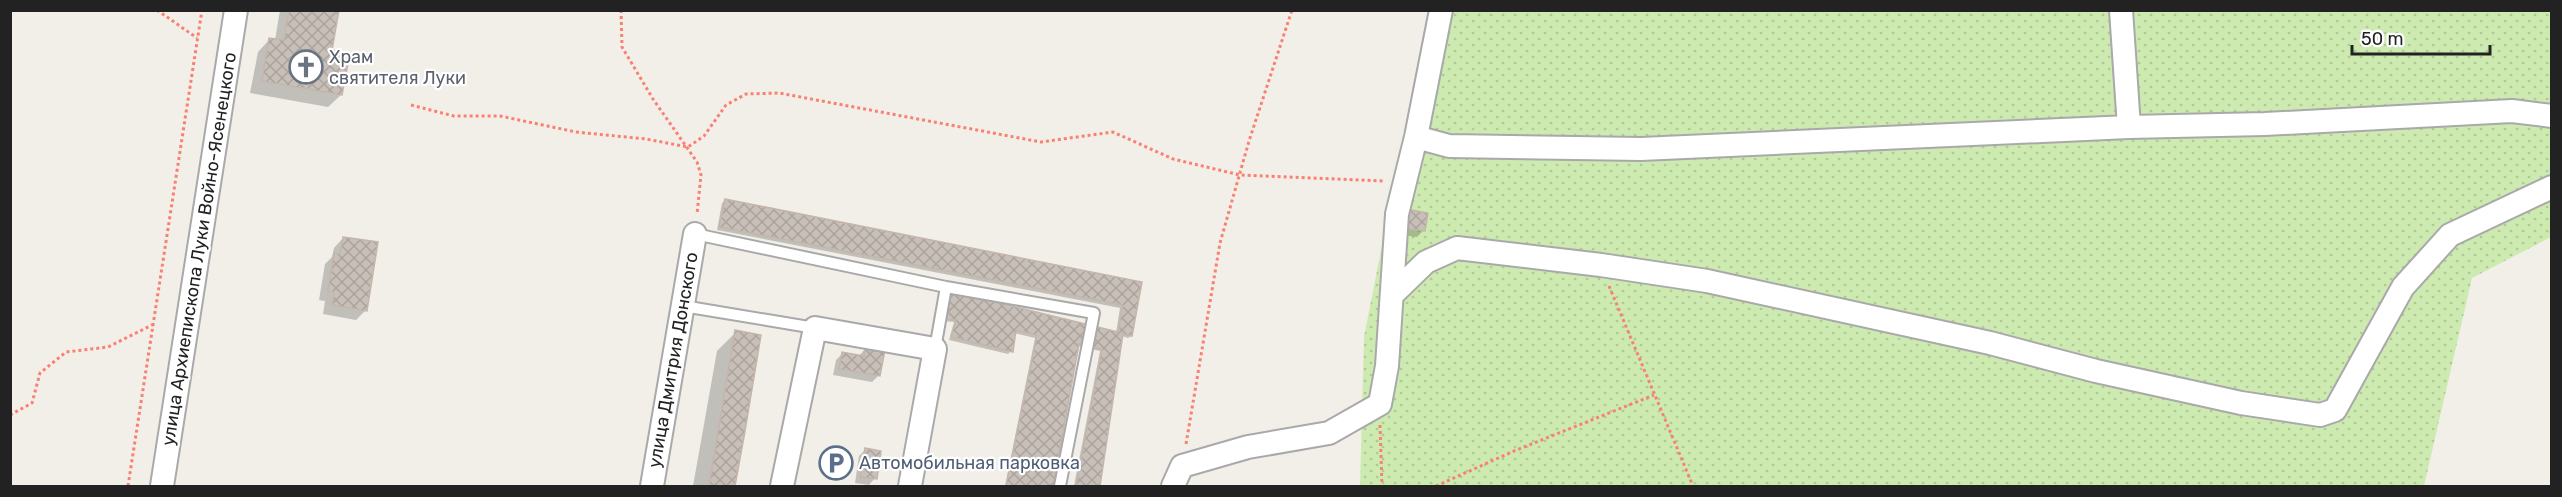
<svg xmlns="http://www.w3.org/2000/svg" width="2562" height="497" font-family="Rubik,sans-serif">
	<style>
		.garden { fill: url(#garden-dots) }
		.shadow { fill: #0003 }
		.building { fill: url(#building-cross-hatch); stroke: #c4b6ab; stroke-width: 1.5 }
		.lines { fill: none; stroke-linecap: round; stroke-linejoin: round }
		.service-casing { stroke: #a9a9a9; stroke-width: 14 }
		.minor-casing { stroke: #a9a9a9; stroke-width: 26 }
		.path { stroke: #fa8072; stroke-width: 3; stroke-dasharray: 3 3; stroke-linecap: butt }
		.service { stroke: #fff; stroke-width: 10 }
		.minor { stroke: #fff; stroke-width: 22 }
		.labels { text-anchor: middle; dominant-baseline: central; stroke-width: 4.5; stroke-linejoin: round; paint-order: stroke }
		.worship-label { font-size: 18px; fill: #5b616d; stroke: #fff; text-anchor: start }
		.street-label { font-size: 18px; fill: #222; stroke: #fff }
		.service-label { font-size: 18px; fill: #4e5e75; stroke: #fff; text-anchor: start }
	</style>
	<defs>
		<pattern id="garden-dots" width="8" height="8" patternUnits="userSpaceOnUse" patternTransform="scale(1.5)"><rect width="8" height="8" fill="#cdebb0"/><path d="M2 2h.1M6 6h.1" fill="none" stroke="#b0c997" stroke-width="1.8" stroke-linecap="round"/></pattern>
		<pattern id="building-cross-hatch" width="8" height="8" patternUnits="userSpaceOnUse" patternTransform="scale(1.5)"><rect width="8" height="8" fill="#c7bfb8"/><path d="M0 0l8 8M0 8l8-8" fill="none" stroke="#aba49e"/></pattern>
	</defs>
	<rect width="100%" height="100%" fill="#f2efe9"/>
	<path class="garden" d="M1428,11H2551V237L2472,278L2424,486H1360L1364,337Z"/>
	<path class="shadow" d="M280,10H337L330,51L341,95L328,107L250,93L258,52L270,39L275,40Z
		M725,200L1141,283L1131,336L1128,338L1122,336L1098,486H1074L1100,351L1077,346L1051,486H1005L1035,338L1014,333L1011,351L1008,354L949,340L954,322L944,321L948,296L1116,333L1120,308L717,230L722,203Z
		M1407,211L1423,231L1417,237L1397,234Z
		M343,238L366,310L356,320L323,314L325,301L319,300L325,264L332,257L334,248Z
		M736,332L759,336L733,486H693L717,351Z
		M866,348L879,375L872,382L833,375L836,360L843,353L859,356Z
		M865,450L875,478L869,485L855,483L859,456Z"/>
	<path class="building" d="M289,10H339L332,50L350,53L342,95L262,81L269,38L284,40Z
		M725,199L1142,282L1132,336L1123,334L1100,486H1076L1102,349L1079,344L1053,486H1006L1037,335L1016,330L1013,352L951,337L956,320L946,319L950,291L1118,332L1123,305L719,227Z
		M1406,209L1428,213L1425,231L1403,228Z
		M343,237L378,242L367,311L332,305L334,292L328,291L334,253L340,254Z
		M735,330L761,335L744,437L735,486H709Z
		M865,346L885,350L880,376L839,369L842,352L864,356Z
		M865,448L881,451L877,479L860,477Z"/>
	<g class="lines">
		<defs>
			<path id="service" d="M695,234L946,287L1094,313L1060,486
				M683,306L815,328
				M935,349L946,287"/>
			<path id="minor" d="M2121,10L2129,127
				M1416,137L1449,146L1641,149L2129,127L2265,124L2512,111L2552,116
				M1393,294L1426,262L1457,248L1601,265L1707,281L1990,343L2096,371L2241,403L2320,415L2335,410L2403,287L2450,235L2552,187
				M162,486L236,10
				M652,486L695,234
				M782,486L815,328L935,349L910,486
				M1173,486L1182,466L1248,447L1329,433L1380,404L1387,366L1397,214L1416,137L1441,10"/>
		</defs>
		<use href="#service" class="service-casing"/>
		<use href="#minor" class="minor-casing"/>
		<path class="path" d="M157,10L197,38
			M621,10L622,47L653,99L697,162L701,175L697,214
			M411,105L454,116H500L576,132L646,139L688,147L704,136L726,105L746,94L779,93L1041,142L1113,132L1173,159L1240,175L1384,181
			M1609,286L1693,486
			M10,415L32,403L40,373L66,352L108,347L154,324
			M1380,425L1382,486
			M1186,444L1220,243L1249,141L1292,10
			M128,486L202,10
			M1436,486L1514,451L1654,395"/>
		<use href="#service" class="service"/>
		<use href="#minor" class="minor"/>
	</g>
	<defs>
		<symbol id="church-ring" viewBox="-11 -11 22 22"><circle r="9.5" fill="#fff" stroke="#6b7280" stroke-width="1.5"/><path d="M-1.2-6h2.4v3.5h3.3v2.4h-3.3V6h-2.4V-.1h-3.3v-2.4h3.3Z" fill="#6b7280"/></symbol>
		<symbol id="parking-ring" viewBox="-11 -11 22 22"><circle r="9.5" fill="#fff" stroke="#5c6f8a" stroke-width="1.5"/><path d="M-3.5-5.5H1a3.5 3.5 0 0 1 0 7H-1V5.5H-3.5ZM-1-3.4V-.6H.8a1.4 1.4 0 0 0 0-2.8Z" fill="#5c6f8a"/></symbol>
	</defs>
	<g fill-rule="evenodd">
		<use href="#church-ring" x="287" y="48" width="38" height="38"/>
		<use href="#parking-ring" x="817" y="444" width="38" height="38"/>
	</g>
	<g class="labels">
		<g class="worship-label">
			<text x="329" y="57">Храм<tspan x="329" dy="21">святителя Луки</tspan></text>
		</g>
		<g class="street-label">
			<text transform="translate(199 249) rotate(-81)">улица Архиепископа Луки Войно-Ясенецкого</text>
			<text transform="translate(673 360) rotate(-80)">улица Дмитрия Донского</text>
		</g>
		<g class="service-label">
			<text x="859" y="463">Автомобильная парковка</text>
		</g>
	</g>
	<rect width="2562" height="497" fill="none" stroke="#222222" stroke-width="24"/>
	<path d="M2352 45v9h138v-9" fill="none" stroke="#222222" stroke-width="3"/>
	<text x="2361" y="45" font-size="18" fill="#222222" stroke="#ffffff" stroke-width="4.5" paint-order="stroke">50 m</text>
</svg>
